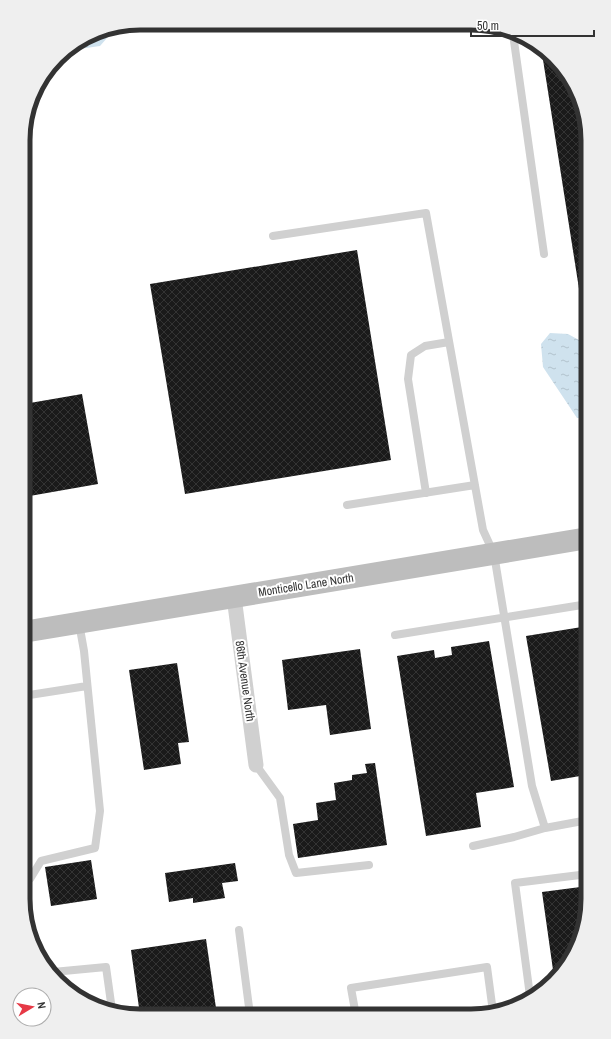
<svg xmlns="http://www.w3.org/2000/svg" width="611" height="1039" font-family="'Archivo Narrow',sans-serif">
	<style>
		.water { fill: url(#water-ripples) }
		.building { fill: url(#building-cross-hatch) }
		.lines { fill: none; stroke-linecap: round; stroke-linejoin: round }
		.lane { stroke: #d0d0d0; stroke-width: 8 }
		.street { stroke: #d0d0d0; stroke-width: 15 }
		.secondary { stroke: #bdbdbd; stroke-width: 22 }
		.labels { text-anchor: middle; dominant-baseline: central; stroke-width: 4; stroke-linejoin: round; paint-order: stroke }
		.street-label { font-size: 12px; fill: #333; stroke: #fff }
		.rim { fill: none; stroke: #333; stroke-width: 5 }
	</style>
	<defs>
		<pattern id="water-ripples" width="26" height="14" patternUnits="userSpaceOnUse"><rect width="26" height="14" fill="#cfe2ee"/><path d="M2 4q2-2 4 0t4 0M15 11q2-2 4 0t4 0" fill="none" stroke="#b2c2cd"/></pattern>
		<pattern id="building-cross-hatch" width="8" height="8" patternUnits="userSpaceOnUse"><rect width="8" height="8" fill="#1a1a1a"/><path d="M0 0l8 8M0 8l8-8" fill="none" stroke="#333"/></pattern>
	</defs>
	<rect width="100%" height="100%" fill="#fff"/>
	<path class="water" d="M135,24L133,27L114,30L100,46L65,51L96,32Z
		M550,333L568,334L588,345V418H577L543,367L541,344Z"/>
	<path class="building" d="M541,47L579,96L588,140V327H585Z
		M357,250L391,460L185,494L150,284Z
		M82,394L98,484L24,497V404Z
		M588,626V780L586,775L551,781L526,636Z
		M489,641L514,787L476,793L481,827L426,836L397,656L434,650L435,658L452,655L451,647Z
		M360,649L371,729L330,735L326,705L288,710L282,660Z
		M177,663L189,742L178,743L181,764L144,770L129,670Z
		M23,753L30,787L23,788Z
		M375,763L387,845L298,858L293,824L318,820L316,803L336,800L334,783L352,780V775L367,773L365,764Z
		M91,860L97,899L51,906L45,867Z
		M235,863L238,881L222,883L225,898L193,903V898L169,902L165,873Z
		M588,886V907L564,970L554,977L542,892Z
		M206,939L217,1015H140L131,950Z"/>
	<g class="lines">
		<path class="lane" d="M513,34L544,254
			M273,236L426,213L483,530L494,554L532,786L545,828L514,837L473,846
			M426,493L408,379L411,355L425,346L449,342
			M347,505L475,485
			M395,635L588,604
			M23,696L87,686
			M256,765L280,798L289,855L296,873L369,865
			M545,828L588,820
			M23,880L30,879L41,861L95,848L100,811L84,651L79,623
			M239,930L250,1015
			M53,972L106,967L112,1010
			M530,996L515,883L588,874
			M356,1016L351,988L487,967L493,1012"/>
		<path class="street" d="M234,597L256,765"/>
		<path class="secondary" d="M23,632L588,538"/>
	</g>
	<g class="labels">
		<g class="street-label">
			<text transform="translate(306 585) rotate(-9)">Monticello Lane North</text>
			<text transform="translate(245 681) rotate(82)">86th Avenue North</text>
		</g>
	</g>
	<path d="M0 0H611V1039H0ZM140 30H471A110 110 0 0 1 581 140V899A110 110 0 0 1 471 1009H140A110 110 0 0 1 30 899V140A110 110 0 0 1 140 30Z" fill="#efefef" fill-rule="evenodd"/>
	<path class="rim" d="M140 30H471A110 110 0 0 1 581 140V899A110 110 0 0 1 471 1009H140A110 110 0 0 1 30 899V140A110 110 0 0 1 140 30Z"/>
	<g transform="translate(32 1007) rotate(80)"><circle r="19" fill="#ffffff" stroke="#adadad"/>
	<path d="M0-3L7 15L0 10L-7 15Z" fill="#e63946"/>
	<text y="-6" font-size="11" font-weight="bold" text-anchor="middle" fill="#333333">N</text>
	</g>
	<path d="M471 30v6h123v-6" fill="none" stroke="#333333" stroke-width="2"/>
	<text x="477" y="30" font-size="12" fill="#333333" stroke="#ffffff" stroke-width="3" paint-order="stroke">50 m</text>
</svg>
